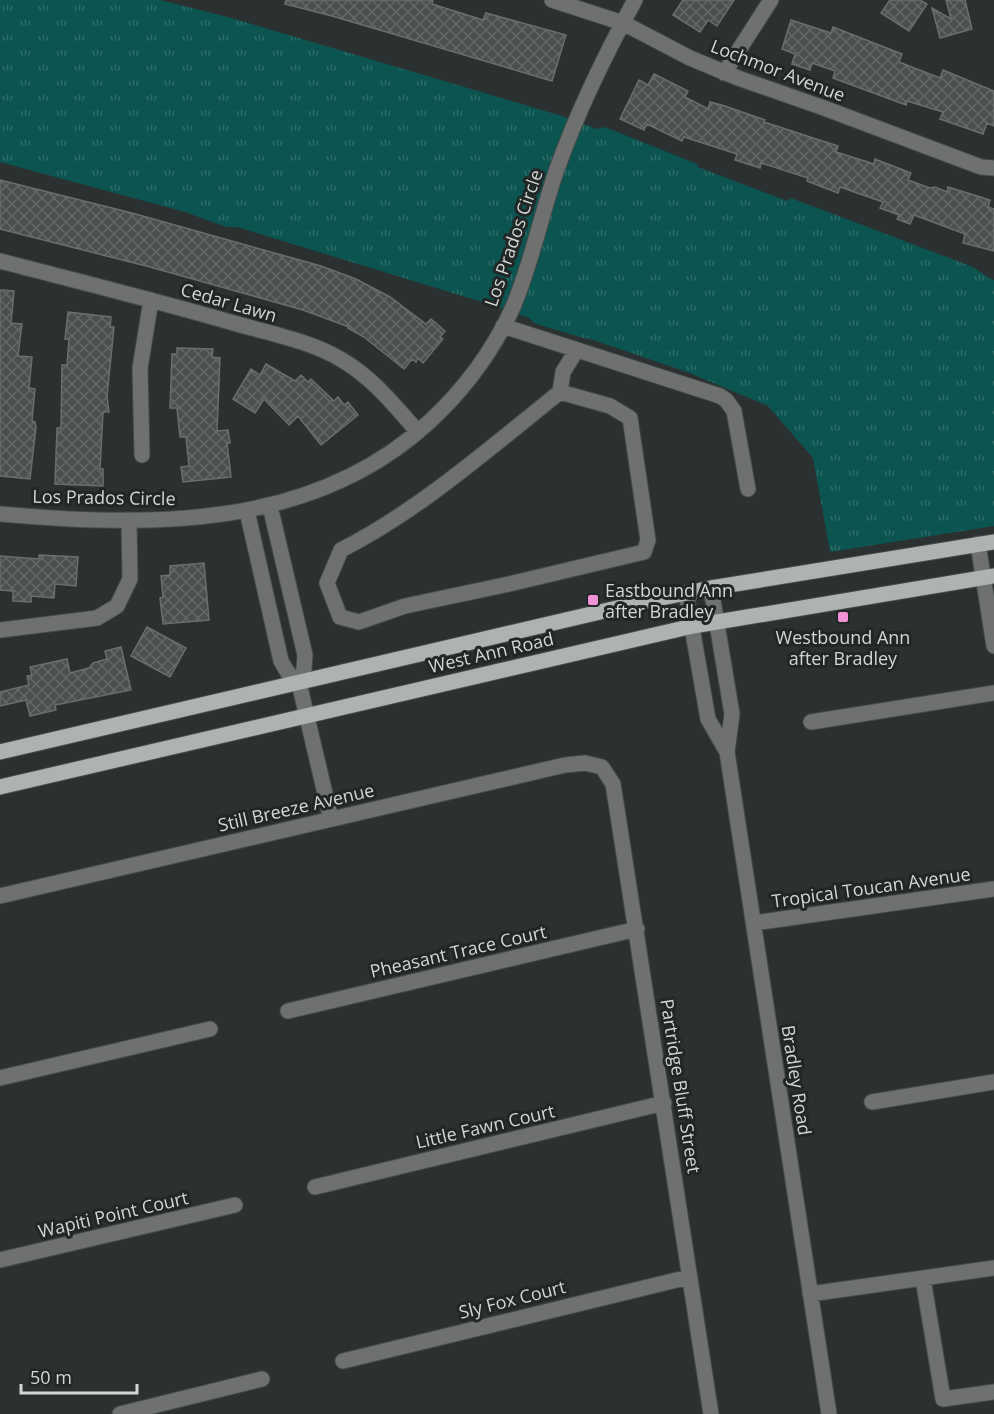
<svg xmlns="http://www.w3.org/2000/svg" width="994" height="1414" font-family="'Open Sans',sans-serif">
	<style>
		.grass { fill: url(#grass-tufts) }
		.building { fill: url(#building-cross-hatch); stroke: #696f6f; stroke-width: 1.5 }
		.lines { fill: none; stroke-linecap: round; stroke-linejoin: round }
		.minor-casing { stroke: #464b4a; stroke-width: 17 }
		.major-casing { stroke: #464b4a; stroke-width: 17 }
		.minor { stroke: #6f7171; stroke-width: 15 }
		.major { stroke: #adb3b2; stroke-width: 15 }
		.poi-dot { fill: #f391d6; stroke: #212726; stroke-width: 2 }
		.labels { text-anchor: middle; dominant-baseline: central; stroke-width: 6; stroke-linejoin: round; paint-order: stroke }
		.street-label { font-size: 18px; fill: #d2d6d5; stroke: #212726 }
		.poi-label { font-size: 18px; fill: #d2d6d5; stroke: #212726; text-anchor: start }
	</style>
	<defs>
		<pattern id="grass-tufts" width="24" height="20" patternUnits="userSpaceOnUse" patternTransform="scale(1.5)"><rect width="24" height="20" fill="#0b5450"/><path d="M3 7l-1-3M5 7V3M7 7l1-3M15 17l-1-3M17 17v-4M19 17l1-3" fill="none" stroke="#2e6c68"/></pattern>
		<pattern id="building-cross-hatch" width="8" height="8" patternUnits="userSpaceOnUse" patternTransform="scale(1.5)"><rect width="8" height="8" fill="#4a5050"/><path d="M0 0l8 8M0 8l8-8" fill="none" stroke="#636868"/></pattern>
	</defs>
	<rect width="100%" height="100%" fill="#2b3030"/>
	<path class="grass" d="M0,0H160L228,17L562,116L597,129L605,127L697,164L698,167L787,201L791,198L973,267L986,276L994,280V526L830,552L813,458L768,406L687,372L587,338V339L536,324L529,318L492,305L237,227H226L185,212L0,162Z"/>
	<path class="building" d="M286,0H433L432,4L483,20L486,13L566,35L552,81L332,16L285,4Z
		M683,0H734L717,26L708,20L700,32L673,15Z
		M890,0H920L927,4L909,31L881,13Z
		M946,0H965L972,29L940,38L932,8L951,19Z
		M791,20L831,33L833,27L902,54L899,62L940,78L943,70L994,91V126L987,123L983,134L940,119L943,112L907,101L906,105L833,78L835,71L812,63L810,70L792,64L795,54L782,49Z
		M654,74L688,91L685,97L708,109L710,102L725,106L765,120L764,122L838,146L836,152L874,164L875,159L911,173L908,180L930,188L935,187L947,192L948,187L990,200L988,207L994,209V251L963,243L965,234L914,215L910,224L897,219L899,215L880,208L883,202L840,187L838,193L807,181L808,178L761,163L760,168L735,160L737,154L684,137L682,141L647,124L644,130L620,119L639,80L648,85Z
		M0,180L132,213L321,266L356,279L390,297L426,324L431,319L445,331L440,337L443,339L423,363L418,358L416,362L412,359L404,369L364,337L348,328L349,327L303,310L150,267L0,229Z
		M0,290L14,291L11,323L22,324L18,356L32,357L29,388L35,389L32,421L35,422L36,427L30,479L0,476Z
		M68,312L111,317L110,327H114L107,396L109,412H103L100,469H103V486L55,484L57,428H61L62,365H67L69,339H65Z
		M177,348L213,349L212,357L220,358L217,431L228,430L230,443H227L231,477L183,482L181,467L189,466L186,437H180L177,408H170L172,354H177Z
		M266,364L295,381L301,375L308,382L311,379L334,401L338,397L344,405L348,402L358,415L321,445L298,416L289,425L264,399L255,413L233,399L251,369L260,375Z
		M39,555L78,557L76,586L55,584L54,598L31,596V602L13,601V591L0,590V556L39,559Z
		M204,563L209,620L163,624L160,598L163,597L161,576L170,575V566Z
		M147,627L186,648L170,677L131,656Z
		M121,647L131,690L55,705L56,710L30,716L26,700L0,706V692L29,685L27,676L32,675L30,667L67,659L70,673L89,668L93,663L107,659L105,651Z"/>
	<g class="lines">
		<defs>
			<path id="minor" d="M552,0L623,23L690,58L738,78L824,108L981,167L994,168
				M724,73L771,0
				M0,261C77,281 154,300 230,322C267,333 309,340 342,360C373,378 395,406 418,432
				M503,326L720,396L726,400L734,411L748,489
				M560,392L610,406L630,418L648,540L644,552L509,584L405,606L359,622L340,617L327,583L341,550C420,510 491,447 560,392L563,372L576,351
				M142,455L140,368L151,300
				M270,506L305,655L304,669L299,683
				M247,511L281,661L288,673L299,683L331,819
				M0,514C149,527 311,530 428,423C464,390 493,351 513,307C532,262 541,215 557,169C578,110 605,55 635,0
				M978,544L994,646
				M711,588L732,714L727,752L829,1414
				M686,593L708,719L727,752
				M0,630L97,618L117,606L130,579L129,521
				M811,722L994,693
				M0,896L565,765L585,763L602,767L613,784L616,803L711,1414
				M754,923L994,889
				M288,1011L637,929
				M0,1078L210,1029
				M872,1102L994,1082
				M315,1187L664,1103
				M0,1260L235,1205
				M923,1279L943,1399L994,1392
				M810,1294L994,1268
				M343,1361L689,1277
				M120,1414L262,1379"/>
			<path id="major" d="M0,752L647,601L711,588L994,542
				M0,787L693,626L994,576"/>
		</defs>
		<use href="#minor" class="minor-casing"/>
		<use href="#major" class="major-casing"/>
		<use href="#minor" class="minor"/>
		<use href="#major" class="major"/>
	</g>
	<g class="poi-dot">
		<rect x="587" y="594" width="12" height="12" rx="3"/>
		<rect x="837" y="611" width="12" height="12" rx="3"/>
	</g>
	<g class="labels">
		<g class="street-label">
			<text transform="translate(778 70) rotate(21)">Lochmor Avenue</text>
			<text transform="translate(513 238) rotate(-71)">Los Prados Circle</text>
			<text transform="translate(229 302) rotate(16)">Cedar Lawn</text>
			<text transform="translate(104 497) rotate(1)">Los Prados Circle</text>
			<text transform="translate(491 652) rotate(-13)">West Ann Road</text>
			<text transform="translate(296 807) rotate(-13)">Still Breeze Avenue</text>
			<text transform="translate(871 887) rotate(-8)">Tropical Toucan Avenue</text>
			<text transform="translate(458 951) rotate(-13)">Pheasant Trace Court</text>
			<text transform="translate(797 1080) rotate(81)">Bradley Road</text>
			<text transform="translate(681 1086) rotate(81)">Partridge Bluff Street</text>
			<text transform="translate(485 1126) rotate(-13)">Little Fawn Court</text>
			<text transform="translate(113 1214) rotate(-13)">Wapiti Point Court</text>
			<text transform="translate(512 1299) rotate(-14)">Sly Fox Court</text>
		</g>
		<g class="poi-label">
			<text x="605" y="590">Eastbound Ann<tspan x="605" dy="21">after Bradley</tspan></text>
			<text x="843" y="637" text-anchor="middle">Westbound Ann<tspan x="843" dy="21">after Bradley</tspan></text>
		</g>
	</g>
	<path d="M21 1384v9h116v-9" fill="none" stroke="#d2d6d5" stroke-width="3"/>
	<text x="30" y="1384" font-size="18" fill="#d2d6d5" stroke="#212726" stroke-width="4.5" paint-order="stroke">50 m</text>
</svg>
